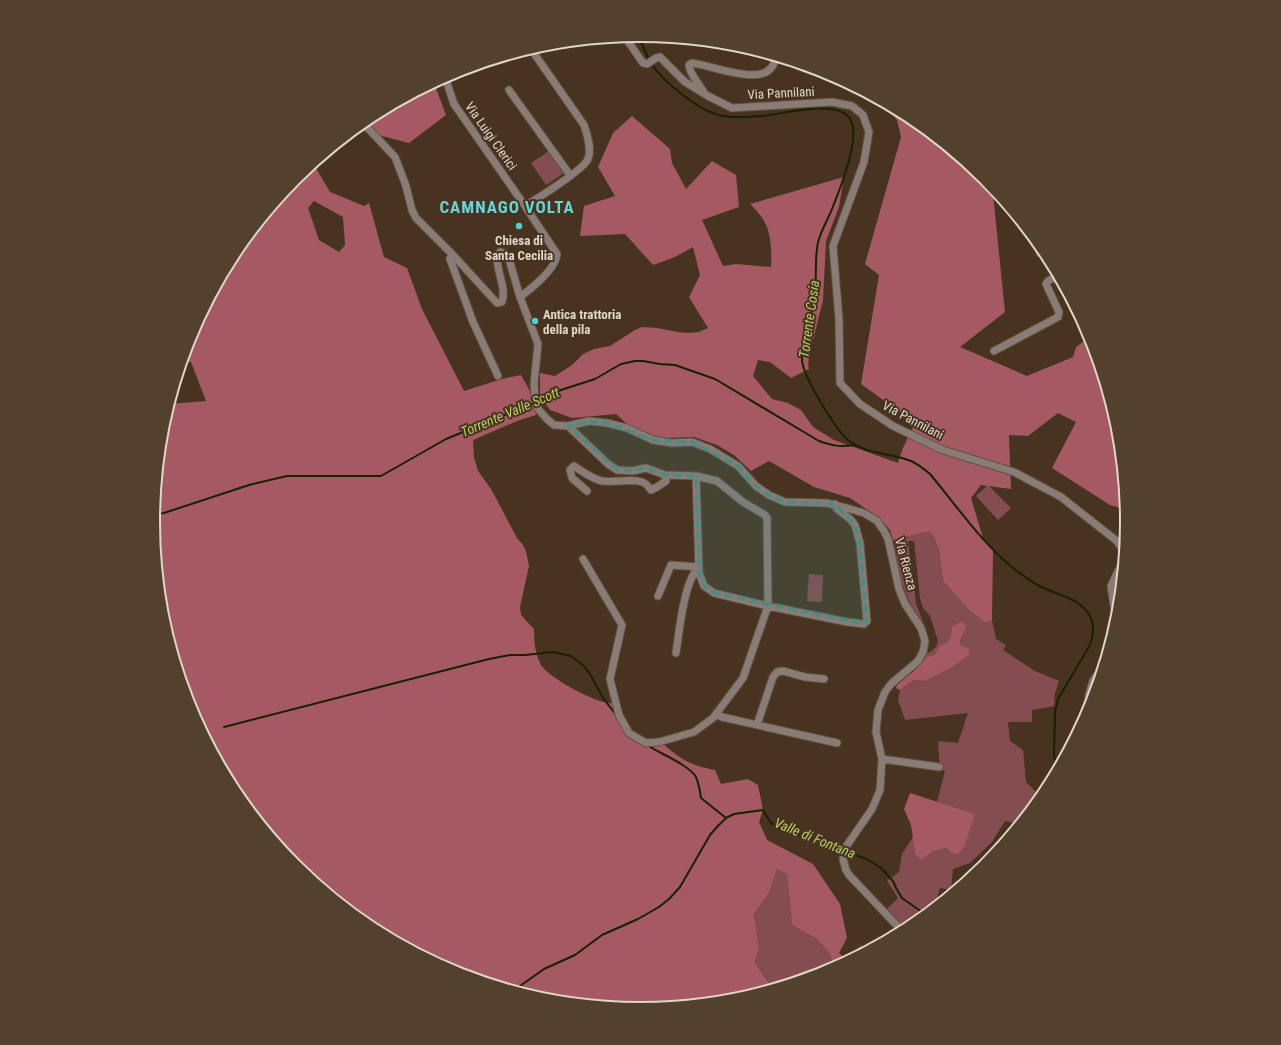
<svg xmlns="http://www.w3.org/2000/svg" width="1281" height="1045" font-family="'Roboto Condensed',sans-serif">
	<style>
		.green { fill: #844d52 }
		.forest { fill: #a55a63; fill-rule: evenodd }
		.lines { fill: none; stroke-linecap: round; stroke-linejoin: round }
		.stream { stroke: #1a2000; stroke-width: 2 }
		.minor-casing { stroke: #63503e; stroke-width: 9 }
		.minor { stroke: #897b76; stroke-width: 7 }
		.marked { fill: #448e85; fill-opacity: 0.2; stroke: #448e85; stroke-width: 3; stroke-dasharray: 8 5; stroke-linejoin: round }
		.poi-dot { fill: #52cdd0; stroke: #47331f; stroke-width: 1.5 }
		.labels { text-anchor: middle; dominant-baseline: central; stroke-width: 4; stroke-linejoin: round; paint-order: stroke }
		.street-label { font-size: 13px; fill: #e1d5c9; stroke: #47331f }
		.poi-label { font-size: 13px; font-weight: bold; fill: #e1d5c9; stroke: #47331f }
		.water-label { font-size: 14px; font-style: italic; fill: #b8cd68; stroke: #47331f }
		.district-label { font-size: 17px; font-weight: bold; letter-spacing: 1px; fill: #68d5d8; stroke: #47331f }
		.rim { fill: none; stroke: #e1d5c9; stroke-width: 2 }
	</style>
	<rect width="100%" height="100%" fill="#47331f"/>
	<path class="green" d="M549,151L564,173L546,185L531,163Z
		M988,485L1011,508L998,520L976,496Z
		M926,532L932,533L939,550L943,581L968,609L985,623L992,620L996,639L1006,645L1003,650L1035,671L1059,681L1055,693L1054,706L1032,710V722H1008L1010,741L1023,750L1026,782L1042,798L1021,824L1005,821L992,842L970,863L953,869L951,890L940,888L934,909L907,930L887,909L898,898L887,881L899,872L902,854L913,837L915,854L946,848L952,853L975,814L937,802L945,771L940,769L938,741L958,743L968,713L905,720L898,700L900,690L913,680L925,681L949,669L969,648L961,646L960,641L966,628L952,627C951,637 950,644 940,645L934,655L926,657V654L930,652L936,647L938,641L930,616L923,608L920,598L914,541H908L916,603L925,628L909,602L898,572L893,540Z
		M809,574L823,575L822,602L807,601Z
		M777,868L787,874L792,925L817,939L830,954L834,969L827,973L773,989L755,963L759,948L754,914L769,893Z"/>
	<path class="forest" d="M434,83L446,115L409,143L355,129L370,117Z
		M878,99L912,117L985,178L996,190L993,194L1005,312L960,347L1027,376L1073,357L1076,347L1091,336L1119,428L1127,510L1110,505L1052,468L1076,422L1058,413L1028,436L1009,435L1011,489L981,485L971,498L983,538L993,550L992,620L985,623L968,609L943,581L939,550L932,533L926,532L893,540L890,530L878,517L850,498L814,487L769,461L751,471L734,455L717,445L694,437L665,438L651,435L628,425L616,414L572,418L550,410L540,396V373L555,376L572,365L583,354L594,349L610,346L635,330L642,327L657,328L678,332L688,333L699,332L708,328L689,297L700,275L693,247L675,257L653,265L625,234L580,236L584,206L615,196L598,167L613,133L632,116L670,149L672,163L686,189L712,161L736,175L739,207L702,220L723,266L736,264L771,267C772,254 771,232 764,221C760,214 755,209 750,204L844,177L839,207L826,241L823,300L811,348L808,363L809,369L791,378L770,362L758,360L753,376L772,399L788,403L801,410L813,427L834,440L898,463L902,450L915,423L861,384L879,275L865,264L901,137L897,120Z
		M313,163L330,192L364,206L369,203L384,257L407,268L422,309L464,391L502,379L521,375L532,395L536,415L517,421L473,440L474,457L478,471L491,489L517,538L523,545L526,551L529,566L520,607L521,615L534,629C534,642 535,653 541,665C549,678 594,702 609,703C612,704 616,702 618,702L630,732L649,741H660C680,759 689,765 715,770L721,784L748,779L758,785L763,810L759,822L767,840L813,864L840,904L847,938L839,953L848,961L857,949L861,946L869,947L872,949L834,969L830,954L817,939L792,925L787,874L777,869L769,893L754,914L759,948L755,963L773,989L735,1001L640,1010L545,1001L454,973L369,928L296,867L235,793L190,709L162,617L153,522L162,427L169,404L206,401L191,362L183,360L190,336L235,251L296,178ZM314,201L343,217L345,245L339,252L319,240L308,208Z
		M960,622L964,623L966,628L960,641L961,646L969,648V655L949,669L925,681L913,680L900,690L896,688L897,685L916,669L926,657L934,655L940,645C950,644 951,637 952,627Z
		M910,793L975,814L964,847L958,854L952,853L946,848L933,851L921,860L915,854L911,825L904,809Z"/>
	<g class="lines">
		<path class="stream" d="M638,35L649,60
			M651,63C662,81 697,109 718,115C729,118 749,117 761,116C780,115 841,97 851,121C860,140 840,189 832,209C828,219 822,229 819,239C814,253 817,276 815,291C813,305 811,317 808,330C805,340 802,349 802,359C802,375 833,424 844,436C861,455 889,452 911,461C918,464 924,469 930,474C956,505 981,542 1013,568C1021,574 1031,582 1041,587C1056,594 1078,598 1088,613C1095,623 1094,634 1090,645L1058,699L1055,712L1054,756L1059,769
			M538,401L561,390L595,379L621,364L635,361H643L660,364L675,365L715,379L819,441C833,446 840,447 855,445
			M154,514L164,513L249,485L287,476H381L446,439L534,403
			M224,727L489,659L510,655H525L553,652L571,656L584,666L590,674L603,698L617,716
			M647,745C659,753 689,765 696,777C699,784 700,791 701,798L726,818
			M846,852L867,859L881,868L893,881L896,888L902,898L926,915
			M513,991L544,969L575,955L602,935L638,919L659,907L669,899L680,887L710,835L717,827L726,818L734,814L763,810L771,823L795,834L824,843L831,847L842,851"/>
		<defs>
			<path id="minor" d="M625,37L643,63L647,64L656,58L660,57L685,82L708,96L732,108L832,102L852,106L863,115L869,132L864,162L833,246L839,319L840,383L860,404L893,426L943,450L1014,472L1061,497L1117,541L1125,553
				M445,77L454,104L525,206L557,254C556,269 532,288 520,297
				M509,90L570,175
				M704,93C700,84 689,74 689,65L692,63C710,65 758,85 771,68C774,65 775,60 775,56
				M363,123L395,157L406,186L412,210L416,218L452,254L497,303L502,302C507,289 496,270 497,256L500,252L504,253L509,259L520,297L538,344L534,384L535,398L538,409L547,419L554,425L568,426L589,421L607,423L627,428L653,440L672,443L692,442L710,449L738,466L756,486L769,495L785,502L827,503L850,509L864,513L877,521L884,531L888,539L899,589L905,604L921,628L925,641L923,652L918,661L891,684L885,692L878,710L876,732L882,759L880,790L872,809L845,848L843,859L846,870L849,875L903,932
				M525,206C538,198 583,170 588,159C592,149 587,134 584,125L531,49
				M1040,253L1045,250
				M452,254L450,259L473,322L498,376
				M994,351L1058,317L1059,312L1046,284L1048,281L1059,275
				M568,426L608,464L617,470L632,471L646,468L665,475L666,481L657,487L651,490C649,487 645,483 642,482C631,478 615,483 602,481C592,479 583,472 574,466L570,470L572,478L587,491
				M665,475L696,476L699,573L704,586L714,593L768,606L847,622L864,624L867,621L860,543L855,525L850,519L837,509L835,504
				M583,559L622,625L610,679L619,715L629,733L646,743L659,742L694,732L713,718L743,678L768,606L767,518L765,515L743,502L717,481L696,476
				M658,596L671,565L699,567
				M1116,625V619L1111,586L1125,557
				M676,653C679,633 684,580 699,567
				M716,714L722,717L837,743
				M1086,717L1089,695L1093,681L1104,665
				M757,725L773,677L777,672L783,671L805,677L824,679
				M882,759L939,767"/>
		</defs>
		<use href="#minor" class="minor-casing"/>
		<use href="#minor" class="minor"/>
	</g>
	<path class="marked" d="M589,421L607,423L653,440L692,442L738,466L756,486L769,495L785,502L835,504L855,525L860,543L867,621L864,624L714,593L704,586L699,573L696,476L665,475L646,468L632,471L617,470L568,426Z"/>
	<g class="poi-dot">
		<circle cx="519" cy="226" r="4"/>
		<circle cx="535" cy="321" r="4"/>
	</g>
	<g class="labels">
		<g class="street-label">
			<text transform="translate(781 93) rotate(-3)">Via Pannilani</text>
			<text transform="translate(491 136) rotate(55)">Via Luigi Clerici</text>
			<text transform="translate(913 420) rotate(28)">Via Pannilani</text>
			<text transform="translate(906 564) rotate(75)">Via Rienza</text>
		</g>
		<g class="poi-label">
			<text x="519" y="240">Chiesa di<tspan x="519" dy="15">Santa Cecilia</tspan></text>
			<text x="543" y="314" text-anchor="start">Antica trattoria<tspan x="543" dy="15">della pila</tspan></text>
		</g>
		<g class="water-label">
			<text transform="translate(809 319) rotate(-82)">Torrente Cosia</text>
			<text transform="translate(510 412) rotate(-23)">Torrente Valle Scott</text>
			<text transform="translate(815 838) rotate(22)">Valle di Fontana</text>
		</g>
		<g class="district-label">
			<text x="507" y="207">CAMNAGO VOLTA</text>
		</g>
	</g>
	<path d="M0 0H1281V1045H0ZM160 522a480 480 0 1 1 960 0a480 480 0 1 1-960 0Z" fill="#53402d" fill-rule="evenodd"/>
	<path class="rim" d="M160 522a480 480 0 1 1 960 0a480 480 0 1 1-960 0Z"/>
</svg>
